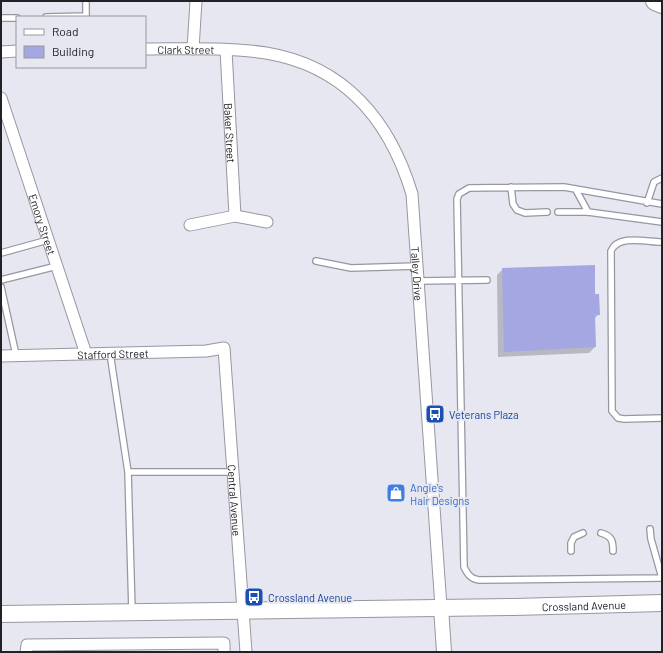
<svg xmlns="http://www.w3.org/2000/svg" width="663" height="653" font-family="Barlow,sans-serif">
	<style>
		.shadow { fill: #0003 }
		.building { fill: #a5a7e3 }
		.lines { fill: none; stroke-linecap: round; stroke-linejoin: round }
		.service-casing { stroke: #9697a0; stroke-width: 8 }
		.minor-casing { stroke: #9697a0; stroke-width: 13 }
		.tertiary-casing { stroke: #9697a0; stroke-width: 16 }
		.secondary-casing { stroke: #9697a0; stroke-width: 18 }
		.primary-casing { stroke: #9697a0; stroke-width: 20 }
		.service { stroke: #fff; stroke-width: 5.5 }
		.minor { stroke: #fff; stroke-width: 11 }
		.tertiary { stroke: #fff; stroke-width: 14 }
		.secondary { stroke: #fff; stroke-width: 16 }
		.primary { stroke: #fff; stroke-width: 18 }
		.labels { text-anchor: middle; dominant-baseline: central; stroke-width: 4; stroke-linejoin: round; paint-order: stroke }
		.street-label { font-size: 11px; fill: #222226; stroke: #e6e7f1 }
		.transit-label { font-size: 11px; fill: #164399; stroke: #e6e7f1; text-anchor: start }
		.shop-label { font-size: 11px; fill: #366cbe; stroke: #e6e7f1; text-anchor: start }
	</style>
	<rect width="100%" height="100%" fill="#e6e7f1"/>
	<path class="shadow" d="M503,269L599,314L594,319L595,347L589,353L498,357L497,275Z"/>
	<path class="building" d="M595,265V294H599L600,315H595L596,347L504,352L502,268Z"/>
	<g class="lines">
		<defs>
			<path id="service" d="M46,17L86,16
				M86,17V1
				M1,18H17
				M511,187L513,204L517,210L525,213L547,212
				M576,190L588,212
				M647,203L654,182L662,178
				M662,204L564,187L469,188L459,194L457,199L464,567C468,575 471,579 479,580L662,578
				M558,212H588L662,222
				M662,242C647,242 618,234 611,251L612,411L618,418L624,419L662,418
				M1,253L48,240
				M316,261L351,268L417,266
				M1,280L57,266
				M418,281L487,280
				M1,287L16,355
				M110,353L128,472L132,611
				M128,472H233
				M650,529L651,539L662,578
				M601,533C612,536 613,541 613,551
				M571,551V543L574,537L583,533"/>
			<g id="minor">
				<path id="s1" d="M145,49C185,49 227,47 266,53C345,66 390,121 412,194L441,607"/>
				<path d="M193,49L196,1"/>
				<path id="s2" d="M226,50L235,216"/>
				<path d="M1,52L17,51"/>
				<path id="s3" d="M1,98L85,351"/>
				<path d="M190,225L235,216L267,222"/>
				<path id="s4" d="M1,356L206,351L224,348L246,652"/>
				<path d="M26,652L27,645L224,643V652"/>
			</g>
			<path id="tertiary" d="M441,607L444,652"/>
			<g id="secondary">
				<path id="s5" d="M1,614L514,607L662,603"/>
			</g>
			<path id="primary" d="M655,1L662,4"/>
		</defs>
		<use href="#service" class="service-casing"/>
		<use href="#minor" class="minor-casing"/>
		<use href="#tertiary" class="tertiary-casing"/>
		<use href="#secondary" class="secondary-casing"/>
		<use href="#primary" class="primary-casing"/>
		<use href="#service" class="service"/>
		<use href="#minor" class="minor"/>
		<use href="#tertiary" class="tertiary"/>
		<use href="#secondary" class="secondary"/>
		<use href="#primary" class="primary"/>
	</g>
	<defs>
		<symbol id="bus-square" viewBox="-11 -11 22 22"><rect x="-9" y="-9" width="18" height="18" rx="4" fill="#1a4fb4" stroke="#e6e7f1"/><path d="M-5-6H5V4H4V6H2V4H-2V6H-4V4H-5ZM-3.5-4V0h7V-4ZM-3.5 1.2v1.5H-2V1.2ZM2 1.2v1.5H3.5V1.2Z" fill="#fff"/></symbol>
		<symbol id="shop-square" viewBox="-11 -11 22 22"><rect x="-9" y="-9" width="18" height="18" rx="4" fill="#3f7fe0" stroke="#e6e7f1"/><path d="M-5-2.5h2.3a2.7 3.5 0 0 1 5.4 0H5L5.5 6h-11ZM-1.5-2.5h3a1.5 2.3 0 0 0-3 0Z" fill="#fff"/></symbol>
	</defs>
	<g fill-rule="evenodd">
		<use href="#bus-square" x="424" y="403" width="22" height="22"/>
		<use href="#shop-square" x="385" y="482" width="22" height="22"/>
		<use href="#bus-square" x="243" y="586" width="22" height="22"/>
	</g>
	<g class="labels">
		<g class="street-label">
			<text stroke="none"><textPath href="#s1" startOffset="41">Clark Street</textPath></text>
			<text stroke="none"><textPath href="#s2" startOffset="83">Baker Street</textPath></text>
			<text stroke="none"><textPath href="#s3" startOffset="133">Emory Street</textPath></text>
			<text stroke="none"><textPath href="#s1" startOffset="416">Talley Drive</textPath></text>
			<text stroke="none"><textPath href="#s4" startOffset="112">Stafford Street</textPath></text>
			<text stroke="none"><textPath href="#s4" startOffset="376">Central Avenue</textPath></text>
			<text stroke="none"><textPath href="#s5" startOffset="583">Crossland Avenue</textPath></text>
		</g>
		<g class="transit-label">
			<text x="449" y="414">Veterans Plaza</text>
			<text x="268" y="597">Crossland Avenue</text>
		</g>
		<g class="shop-label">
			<text x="410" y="487">Angie's<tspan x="410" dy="13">Hair Designs</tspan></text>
		</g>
	</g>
	<rect width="663" height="653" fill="none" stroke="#222226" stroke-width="4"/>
	<rect x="16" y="16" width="130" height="52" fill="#e6e7f1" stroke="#9898a0"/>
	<rect x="24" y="29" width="20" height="6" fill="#ffffff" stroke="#9898a0"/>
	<text x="52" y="36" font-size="12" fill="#222226">Road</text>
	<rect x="24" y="46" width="20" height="12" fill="#a5a7e3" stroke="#9898a0"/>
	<text x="52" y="56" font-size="12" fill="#222226">Building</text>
</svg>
